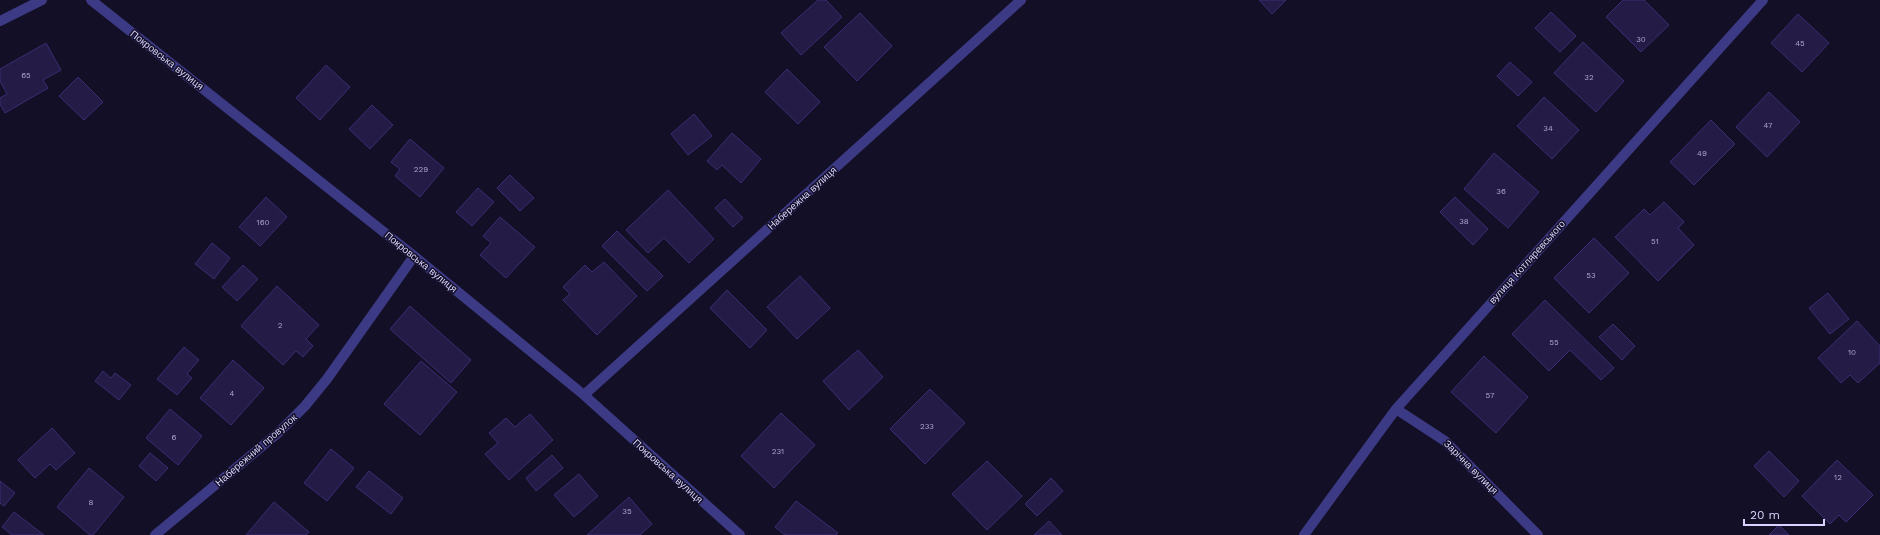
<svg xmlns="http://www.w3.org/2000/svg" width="1880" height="535" font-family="'Work Sans',sans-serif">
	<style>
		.building { fill: #241b47; stroke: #3b2d73 }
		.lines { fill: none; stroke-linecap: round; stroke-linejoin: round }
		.minor { stroke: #3d3a85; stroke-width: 10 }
		.labels { text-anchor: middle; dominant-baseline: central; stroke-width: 3; stroke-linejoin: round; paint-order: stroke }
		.number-label { font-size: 8px; fill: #aca6d1 }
		.street-label { font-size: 10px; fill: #d9d4ff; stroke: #130f26 }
	</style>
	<rect width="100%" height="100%" fill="#130f26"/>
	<path class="building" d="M818,0H826L842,17L801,55L781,33Z
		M1259,0H1286L1272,14Z
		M1623,0H1644L1669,25L1641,52L1606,17Z
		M1551,12L1576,36L1560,52L1535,28Z
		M860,13L892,46L857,81L824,47Z
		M1798,14L1829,43L1802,72L1771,43Z
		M1583,42L1624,81L1596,112L1554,73Z
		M46,43L61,70L43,80L48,88L5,113L0,104V98L7,94L0,81V69Z
		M1510,62L1532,82L1518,96L1497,76Z
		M326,65L350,87L320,120L296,98Z
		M787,69L820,102L798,124L765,92Z
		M78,77L103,102L84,120L59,96Z
		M1769,92L1800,122L1767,157L1736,127Z
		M1544,97L1579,130L1552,159L1517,126Z
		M372,105L393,125L370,149L349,129Z
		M694,114L712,136L688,155L671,134Z
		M1711,120L1735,144L1694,185L1670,162Z
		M732,133L761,159L741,183L722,165L717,170L707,161Z
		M410,139L444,168L420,197L395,176L400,169L391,162Z
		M1494,153L1539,192L1508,228L1464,189Z
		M510,175L534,198L520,211L497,188Z
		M478,188L494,202L472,226L456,212Z
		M668,190L714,239L689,263L664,238L648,253L626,230Z
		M266,197L287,217L260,246L239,227Z
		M1455,197L1488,229L1473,245L1440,212Z
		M725,199L743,218L733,227L715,208Z
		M1664,202L1684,222L1678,228L1694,245L1658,281L1615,237L1644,209L1650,215Z
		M500,217L535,247L506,278L480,255L491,243L483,236Z
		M617,231L663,276L647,291L602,246Z
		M1594,238L1629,273L1589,313L1554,278Z
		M212,243L230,258L214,279L195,264Z
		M604,262L637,296L597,335L563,300L570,294L563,287L585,265L592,272Z
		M243,265L258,279L237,301L222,287Z
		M800,276L830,308L797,339L767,307Z
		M277,286L319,325L306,339L313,346L303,357L296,351L283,365L241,326Z
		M727,290L767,330L750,348L710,308Z
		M1828,293L1849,319L1830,334L1809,308Z
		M1545,300L1614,368L1601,380L1570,350L1549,371L1512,334Z
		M410,306L471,360L451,383L390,329Z
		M1857,321L1880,346V363L1858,383L1850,375L1841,383L1818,358Z
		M1613,324L1635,346L1622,360L1599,337Z
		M184,347L199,360L187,374L192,378L177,395L157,379Z
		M858,350L883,377L849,410L823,381Z
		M1484,356L1528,397L1496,433L1451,392Z
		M233,360L264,388L231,425L200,398Z
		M421,361L457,392L420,435L384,404Z
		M103,371L111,378L115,373L131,385L119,400L95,381Z
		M930,389L965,423L925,464L890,429Z
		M170,409L202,436L178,465L146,438Z
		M781,413L815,445L774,488L741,456Z
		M530,414L553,440L509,480L485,454L498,443L489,433L506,418L515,427Z
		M52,428L75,453L56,470L50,464L35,478L18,460Z
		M331,449L354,468L327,501L304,483Z
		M1769,451L1799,481L1784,497L1754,466Z
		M150,453L168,468L156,481L139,466Z
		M552,455L563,468L536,491L526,478Z
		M1837,460L1873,495L1846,522L1839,515L1830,524L1802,496Z
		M987,461L1022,496L987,530L952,494Z
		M89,468L124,497L93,535H90L57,507Z
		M369,471L403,498L391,514L356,487Z
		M579,474L598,496L574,517L554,495Z
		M1051,478L1063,491L1037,516L1025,504Z
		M0,481L15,493L4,506L0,503Z
		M629,497L652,524L640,535H587Z
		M796,501L838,533L836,535H785L775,527Z
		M274,502L309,532L306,535H246Z
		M14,512L44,535H12L2,527Z
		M1049,521L1062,535H1034Z
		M1779,525L1789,535H1769Z"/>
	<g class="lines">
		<path class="minor" d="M91,0L414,256L584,395L740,535
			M0,21L42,0
			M584,395L1021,0
			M1396,409L1445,441L1538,535
			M155,535L278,433L305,406L327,379L414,256
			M1304,535L1396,409L1763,0"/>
	</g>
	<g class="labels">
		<g class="number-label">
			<text x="1641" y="39">30</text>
			<text x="1800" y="43">45</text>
			<text x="26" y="75">65</text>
			<text x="1589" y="77">32</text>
			<text x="1768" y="125">47</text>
			<text x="1548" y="128">34</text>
			<text x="1702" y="153">49</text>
			<text x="421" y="169">229</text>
			<text x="1501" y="191">36</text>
			<text x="1464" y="221">38</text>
			<text x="263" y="222">160</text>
			<text x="1655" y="241">51</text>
			<text x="1591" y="275">53</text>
			<text x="280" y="325">2</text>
			<text x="1554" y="342">55</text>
			<text x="1852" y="352">10</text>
			<text x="232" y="393">4</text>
			<text x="1490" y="395">57</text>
			<text x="927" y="426">233</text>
			<text x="174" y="437">6</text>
			<text x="778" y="451">231</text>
			<text x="1838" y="477">12</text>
			<text x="91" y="502">8</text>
			<text x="627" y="511">35</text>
		</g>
		<g class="street-label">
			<text transform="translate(167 60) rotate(38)">Покровська вулиця</text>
			<text transform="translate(802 198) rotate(-42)">Набережна вулиця</text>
			<text transform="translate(421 262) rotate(39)">Покровська вулиця</text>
			<text transform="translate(1527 262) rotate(-48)">вулиця Котляревського</text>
			<text transform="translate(256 450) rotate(-41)">Набережний провулок</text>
			<text transform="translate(1471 467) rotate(45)">Зарічна вулиця</text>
			<text transform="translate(668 471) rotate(42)">Покровська вулиця</text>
		</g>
	</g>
	<path d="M1744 519v6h80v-6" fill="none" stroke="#d9d4ff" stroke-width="2"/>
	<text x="1750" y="519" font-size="12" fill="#d9d4ff" stroke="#130f26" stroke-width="3" paint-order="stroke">20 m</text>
</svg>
